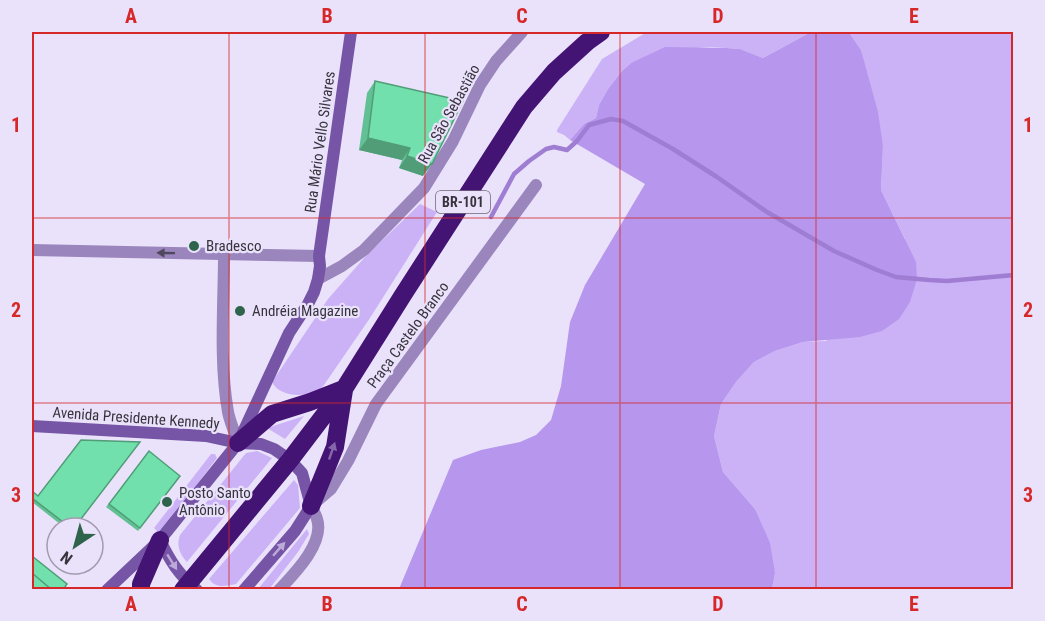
<svg xmlns="http://www.w3.org/2000/svg" width="1045" height="621" font-family="'Roboto Condensed',sans-serif">
	<style>
		.green { fill: #cbb2f6 }
		.forest { fill: #b796ed }
		.lines { fill: none; stroke-linecap: round; stroke-linejoin: round }
		.stream { stroke: #9e7dd2; stroke-width: 4.5 }
		.street { stroke: #9a86bd; stroke-width: 12 }
		.secondary { stroke: #7655a6; stroke-width: 12 }
		.highway { stroke: #441474; stroke-width: 18 }
		.wall { fill: #62c194 }
		.shaded-wall { fill: #509d78 }
		.building { fill: #72e0ac; stroke: #509d78; stroke-width: 1.5 }
		.oneway { fill: #50485e }
		.oneway2 { fill: #8666aa }
		.oneway3 { fill: #bcaad9 }
		.grid { fill: none; stroke: #d62828; stroke-width: 1.5; stroke-opacity: 0.55 }
		.poi-dot { fill: #2e644b; stroke: #eae2fb; stroke-width: 2 }
		.labels { text-anchor: middle; dominant-baseline: central; stroke-width: 4.5; stroke-linejoin: round; paint-order: stroke }
		.shield { fill: #eae2fb; stroke: #6d6877; stroke-width: 1.5 }
		.shield-label { font-size: 14px; font-weight: bold; fill: #38343e }
		.street-label { font-size: 15px; fill: #38343e; stroke: #eae2fb }
		.poi-label { font-size: 15px; fill: #38343e; stroke: #eae2fb; text-anchor: start }
		.neatline { fill: none; stroke: #d62828; stroke-width: 2 }
		.grid-label { font-size: 20px; text-anchor: middle; font-weight: bold; fill: #d62828 }
	</style>
	<rect width="100%" height="100%" fill="#eae2fb"/>
	<path class="green" d="M647,32H811L763,58L740,49L711,47L696,48L631,63L622,71L608,89L599,105L596,118L584,124L570,140L564,135L557,132V130L602,59Z
		M845,32H1013V589H772L775,573L755,509L723,472L714,436L721,404L736,382L754,362L775,351L803,342L826,341L905,239L881,190L883,146L861,50L849,34Z
		M420,204L437,212L370,318L324,385C322,387 319,390 316,391C304,398 278,396 272,382L328,299L365,257Z
		M304,416L285,439L267,428Z
		M257,451L272,458L187,562C180,554 176,546 180,535L246,453Z
		M211,454H215L217,458L161,532L157,531L154,528Z
		M294,480L298,485L300,508L236,584C226,586 216,589 209,579Z
		M307,529L309,534L298,552L270,588L268,589H258Z"/>
	<path class="forest" d="M811,32H845L849,33L861,50L878,112L883,146L881,190L916,262L917,279L910,302L899,319L882,331L860,337L803,342L775,351L754,362L736,382L721,404L714,436L723,472L755,509L770,543L775,573L772,589H399L453,460L481,450L520,442L536,435L551,420L561,386L570,322L585,285L645,184L570,140L584,124L596,118L599,105L608,89L622,71L631,63L665,47L726,48L740,49L763,58Z"/>
	<g class="lines">
		<path class="stream" d="M491,217L514,174L529,161L546,149L554,147L567,150L577,141L589,125L611,119L623,121L673,149L717,177L767,212L834,251L877,270L896,277L929,280L947,281L1014,275"/>
		<path class="street" d="M32,250L319,256
			M224,254C224,306 219,360 228,412C230,422 235,433 238,443
			M318,279L342,266L364,250L424,188L453,141L480,85L496,61L522,32
			M279,590C294,574 325,543 317,519C316,515 313,510 311,506L331,489L348,461L376,404L536,185"/>
		<path class="secondary" d="M32,426L206,436L238,443L261,444L274,449L290,460L302,473L311,506L295,531L244,590
			M160,540C170,561 179,575 197,590
			M107,590L160,540L238,443L289,333L308,304L314,292L318,279L320,266L319,256L351,32"/>
		<path class="highway" d="M238,443L272,414L310,402L343,389
			M311,506L335,447L344,390
			M141,590V584L160,540
			M183,590L290,460L344,389L403,295L524,107L554,72L587,42L601,32"/>
	</g>
	<path class="wall" d="M375,81L423,176L399,168L402,160L359,150L367,93Z
		M149,451L180,476L138,531L106,507Z
		M32,491L74,528H65L32,502Z"/>
	<path class="shaded-wall" d="M368,138L410,148L402,160L359,150Z
		M407,156L432,164L423,176L399,168Z"/>
	<path class="building" d="M375,81L463,101L432,164L407,156L410,148L368,138Z
		M81,440L140,442L74,528H71L33,499L32,501V491L38,496Z
		M149,451L180,476L140,528L109,504Z
		M32,556L67,584L63,590H52L32,573Z
		M32,573L52,590H32Z"/>
	<defs><path id="oneway-solid" d="M-6-.8H1V-3.2L6.5 0L1 3.2V.8H-6Z" transform="scale(1.5)"/></defs>
	<use class="oneway" href="#oneway-solid" transform="translate(166 253) rotate(-179)"/>
	<use class="oneway2" href="#oneway-solid" transform="translate(332 451) rotate(-71)"/>
	<g class="oneway3">
		<use href="#oneway-solid" transform="translate(279 549) rotate(-49)"/>
		<use href="#oneway-solid" transform="translate(172 562) rotate(58)"/>
	</g>
	<path class="grid" d="M229,32V590M425,32V590M620,32V590M816,32V590M32,218H1014M32,403H1014"/>
	<g class="poi-dot">
		<circle cx="194" cy="246" r="6"/>
		<circle cx="240" cy="311" r="6"/>
		<circle cx="167" cy="502" r="6"/>
	</g>
	<g class="labels">
		<rect class="shield" x="436" y="191" width="54" height="22" rx="4.5"/>
		<g class="shield-label">
			<text x="463" y="202">BR-101</text>
		</g>
		<g class="street-label">
			<text transform="translate(449 114) rotate(-61)">Rua São Sebastião</text>
			<text transform="translate(320 142) rotate(-82)">Rua Mário Vello Silvares</text>
			<text transform="translate(408 335) rotate(-54)">Praça Castelo Branco</text>
			<text transform="translate(136 418) rotate(4)">Avenida Presidente Kennedy</text>
		</g>
		<g class="poi-label">
			<text x="206" y="246">Bradesco</text>
			<text x="252" y="311">Andréia Magazine</text>
			<text x="179" y="493">Posto Santo<tspan x="179" dy="17">Antônio</tspan></text>
		</g>
	</g>
	<rect width="1045" height="621" fill="none" stroke="#eae2fb" stroke-width="66"/>
	<g transform="translate(75 546) rotate(216)"><circle r="28" fill="#eae2fb" stroke="#a39caf" stroke-width="1.5"/>
	<path d="M0-4.5L10 22L0 15L-10 22Z" fill="#2e644b"/>
	<text y="-9" font-size="16" font-weight="bold" text-anchor="middle" fill="#38343e">N</text>
	</g>
	<rect x="33" y="33" width="979" height="555" class="neatline"/>
	<g class="grid-label">
		<text x="131" y="23">A</text>
		<text x="327" y="23">B</text>
		<text x="522" y="23">C</text>
		<text x="718" y="23">D</text>
		<text x="914" y="23">E</text>
		<text x="16" y="132">1</text>
		<text x="1028" y="132">1</text>
		<text x="16" y="317">2</text>
		<text x="1028" y="317">2</text>
		<text x="16" y="502">3</text>
		<text x="1028" y="502">3</text>
		<text x="131" y="611">A</text>
		<text x="327" y="611">B</text>
		<text x="522" y="611">C</text>
		<text x="718" y="611">D</text>
		<text x="914" y="611">E</text>
	</g>
</svg>
